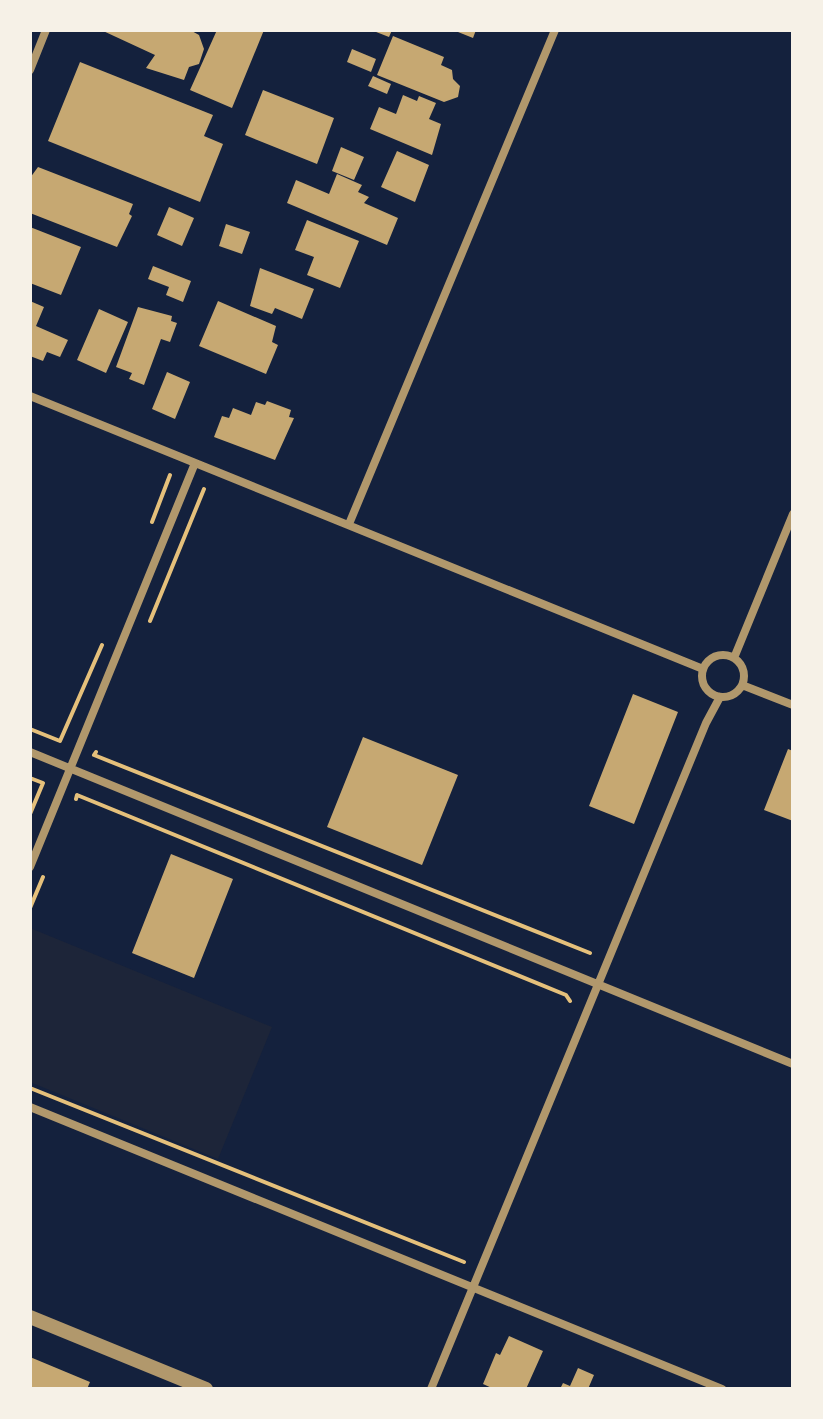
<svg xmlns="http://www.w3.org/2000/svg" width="823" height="1419" font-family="Inter,sans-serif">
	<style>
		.green { fill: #1d2539 }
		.building { fill: #c6a872 }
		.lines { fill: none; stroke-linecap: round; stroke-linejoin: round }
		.path { stroke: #e5c07b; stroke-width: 4 }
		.minor { stroke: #b1986c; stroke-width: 8 }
		.tertiary { stroke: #b1986c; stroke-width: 14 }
	</style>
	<rect width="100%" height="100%" fill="#14213d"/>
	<path class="green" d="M30,928L272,1027L218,1159L30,1082Z"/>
	<path class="building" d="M101,30H190L199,35L204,49L199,64L189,67L184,80L146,68L155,55Z
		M217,30H264L232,108L190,90Z
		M371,30H392L389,37Z
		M453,30H476L473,38Z
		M393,36L444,57L441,65L452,70L453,79L460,86L458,97L444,102L377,75Z
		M352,49L376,59L371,72L347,62Z
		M80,62L213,115L204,136L223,144L200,202L48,141Z
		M373,76L391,84L387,94L368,86Z
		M263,90L334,118L317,164L245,135Z
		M403,95L417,101L419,96L436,103L429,119L441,124L432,155L370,129L379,107L396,114Z
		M341,147L364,157L354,180L332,171Z
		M397,151L429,165L415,202L381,187Z
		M38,167L133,204L129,214L132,216L117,247L30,213V178Z
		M337,174L362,185L358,192L369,197L364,203L398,218L387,245L287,203L296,180L329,194Z
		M169,207L194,218L182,246L157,235Z
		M307,220L359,241L340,288L307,275L314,257L295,250Z
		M226,224L250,232L242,254L219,246Z
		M30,227L81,247L61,295L30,283Z
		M153,266L191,281L183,302L166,295L169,287L148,279Z
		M260,268L314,289L302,319L275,308L272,314L250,306Z
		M30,301L44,307L36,326L68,340L60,357L47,352L43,361L30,356Z
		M218,301L276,326L272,342L278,345L266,374L199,346Z
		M138,307L172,316L171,321L177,323L170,342L161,339L144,385L129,379L132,373L116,367Z
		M99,309L128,322L106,373L77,360Z
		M167,372L190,382L175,419L152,409Z
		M267,401L291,410L289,417L294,418L275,460L214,437L222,416L229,418L233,408L251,415L256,402L265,405Z
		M633,694L678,712L634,824L589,806Z
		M363,737L458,775L422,865L327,827Z
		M788,749L793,751V821L764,810Z
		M171,854L233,879L194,978L132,953Z
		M509,1336L543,1351L526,1389H494L483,1384L496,1353L500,1355Z
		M30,1357L90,1382L87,1389H30Z
		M578,1368L594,1375L588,1389H560L563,1383L570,1386Z"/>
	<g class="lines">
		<path class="path" d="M152,522L170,475
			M150,621L204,489
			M30,729L60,741L102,645
			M96,752L94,755L590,953
			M30,778L43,783L30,814
			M76,799L77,795L566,995L570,1001
			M30,908L43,877
			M30,1088L464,1262"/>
		<path class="minor" d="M30,70L46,30
			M30,396L703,669
			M349,524L555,30
			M702 676a21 21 0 1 1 42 0a21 21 0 1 1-42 0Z
			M734,658L793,514
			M742,685L793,705
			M30,752L793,1064
			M30,867L195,463
			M30,1107L722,1389
			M431,1389L706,723L720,697"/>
		<path class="tertiary" d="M30,1317L206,1389"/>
	</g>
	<rect width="823" height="1419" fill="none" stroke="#f6f1e7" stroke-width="64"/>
</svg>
